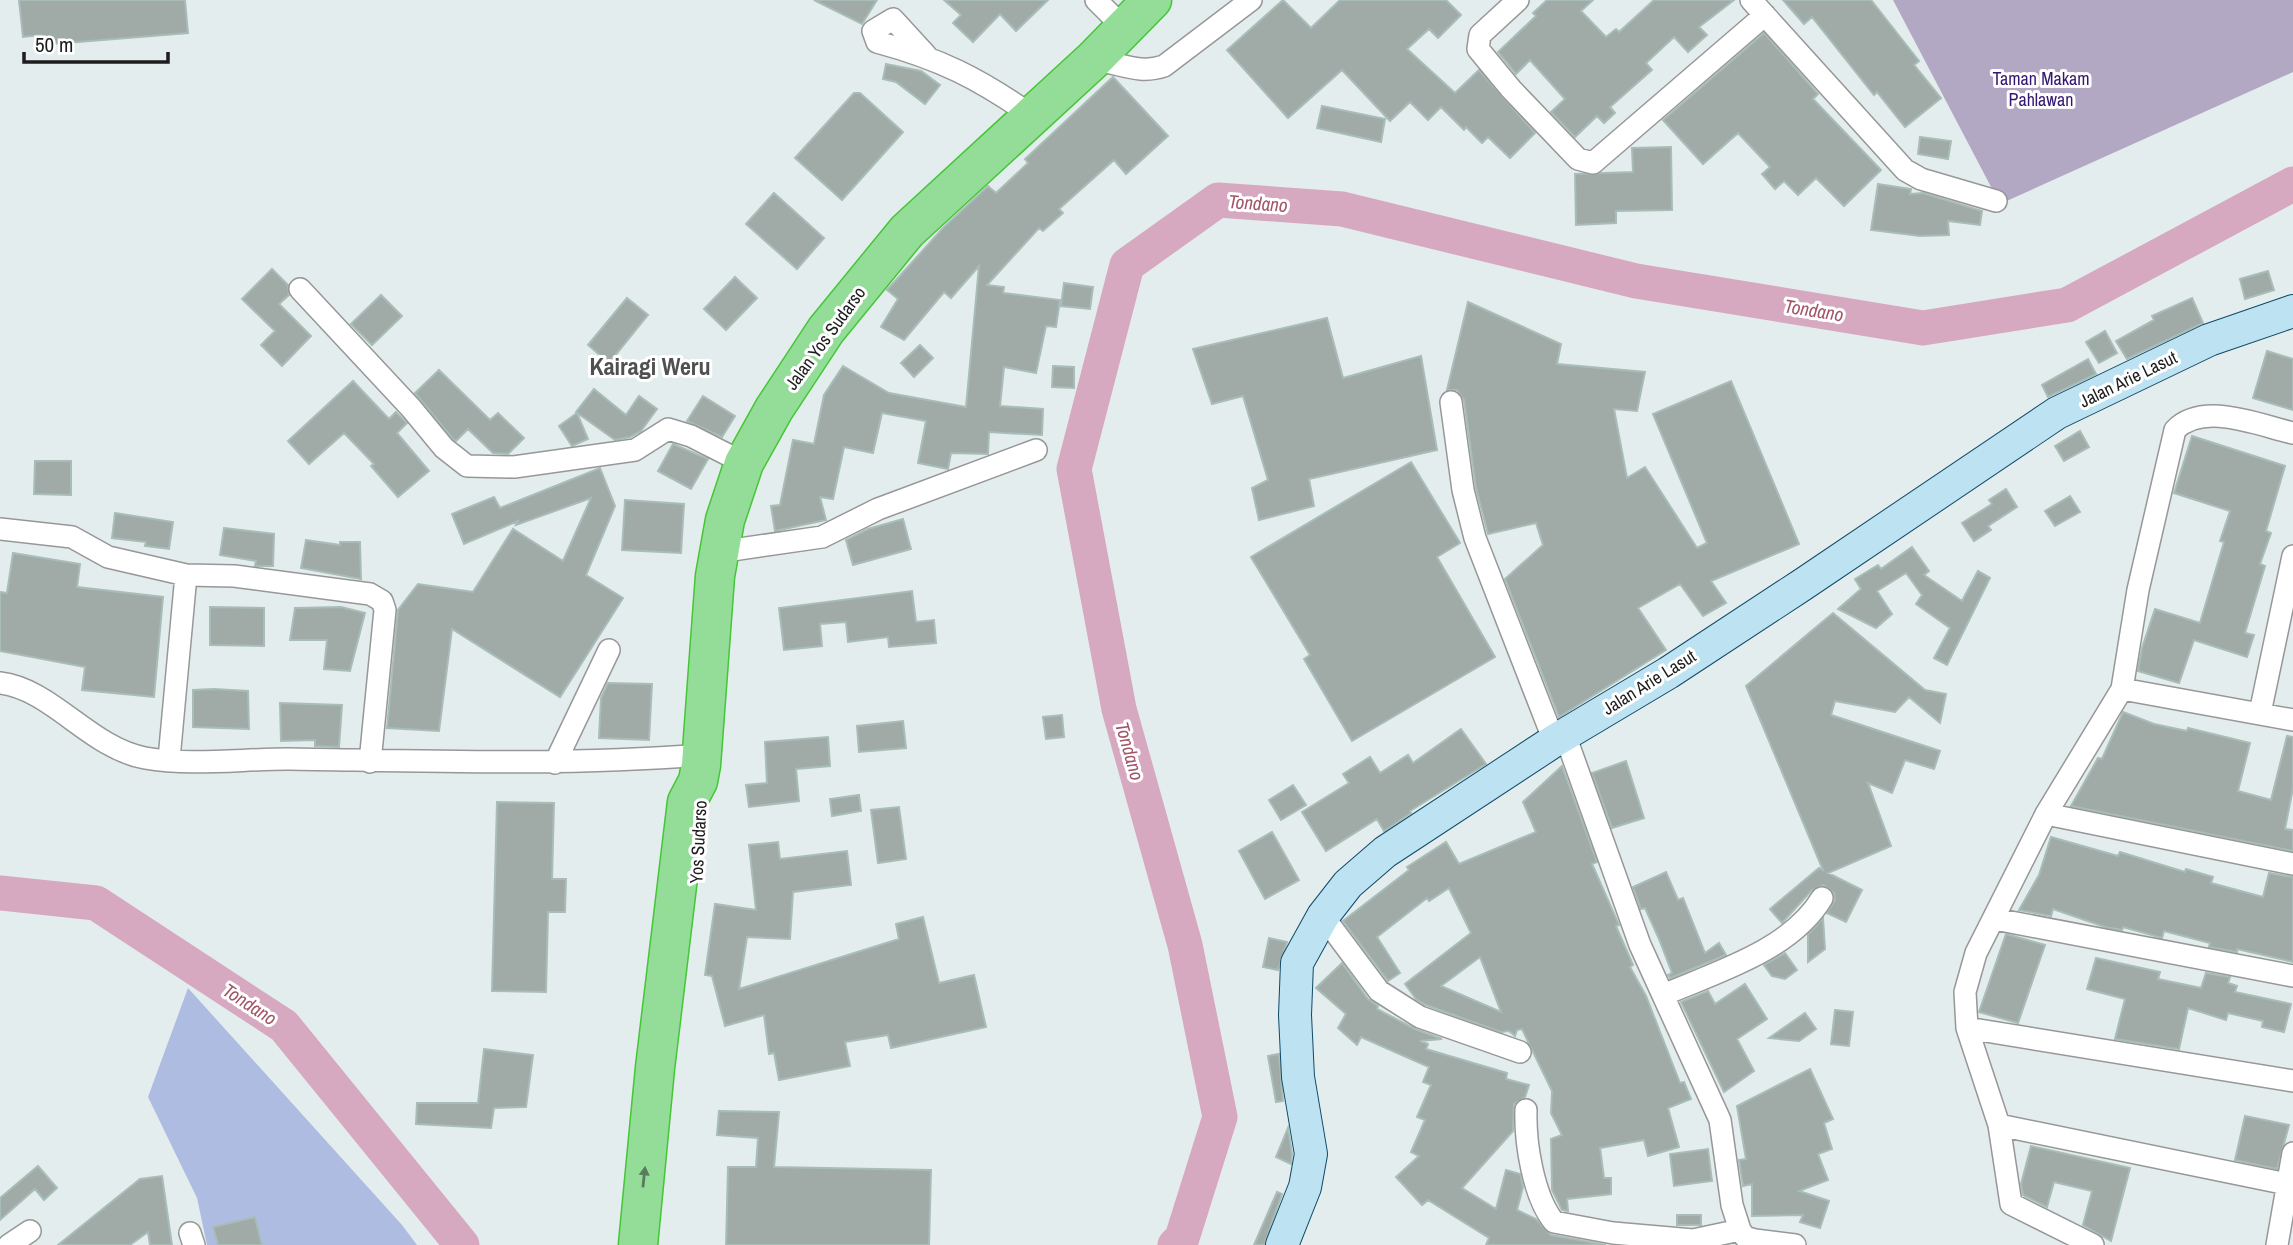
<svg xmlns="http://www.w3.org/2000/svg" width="2293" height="1245" font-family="'Archivo Narrow',sans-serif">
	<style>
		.grass { fill: #afbce2 }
		.cemetery { fill: #b3a8c4 }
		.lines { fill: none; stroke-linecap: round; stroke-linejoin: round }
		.river { stroke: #d6a9c1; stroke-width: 35 }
		.building { fill: #a0aba8; stroke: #a8bdb7; stroke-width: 2; fill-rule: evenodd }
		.street-casing { stroke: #979797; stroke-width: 24 }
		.secondary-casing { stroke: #104968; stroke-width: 34 }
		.highway-casing { stroke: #44c636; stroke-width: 41 }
		.street { stroke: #fff; stroke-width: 21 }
		.secondary { stroke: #bde2f2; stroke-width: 32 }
		.highway { stroke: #94dd98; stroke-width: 38 }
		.oneway { fill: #587d5a }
		.labels { text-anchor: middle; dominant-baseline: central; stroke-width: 6; stroke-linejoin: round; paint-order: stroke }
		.park-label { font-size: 18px; fill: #341770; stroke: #fff }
		.street-label { font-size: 18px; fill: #1d1d1d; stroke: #fff }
		.water-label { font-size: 19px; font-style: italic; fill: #a35468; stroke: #fff }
		.district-label { font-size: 24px; font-weight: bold; fill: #505050; stroke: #fff }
	</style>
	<rect width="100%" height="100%" fill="#e4eded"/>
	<path class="grass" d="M188,988L402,1225L417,1245H207L197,1198L148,1097Z"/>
	<path class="cemetery" d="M1893,0H2293V72L2000,204Z"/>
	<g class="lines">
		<path class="river" d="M0,893L96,903L284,1026L462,1245
			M1175,1245L1182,1238L1220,1117L1185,945L1119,709L1074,469L1127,265L1218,200L1342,209L1636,281L1923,328L2067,305L2293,184"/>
	</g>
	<path class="building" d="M19,0H185L188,33L42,45L41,35L23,37Z
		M814,0H877L862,24Z
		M944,0H1048L1016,31L1000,14L973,42L953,23L961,15Z
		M1283,0L1311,28L1340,0H1446L1461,15L1438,38L1429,29L1407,49L1455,93L1479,70L1535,133L1510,158L1488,137L1482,143L1466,127L1464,130L1441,107L1428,120L1410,102L1390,121L1342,70L1288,118L1227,50Z
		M1547,0H1593L1581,11L1606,37L1616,29L1619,32L1654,0H1734L1699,27L1707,35L1688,52L1674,37L1646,63L1652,70L1610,107L1615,113L1604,123L1597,116L1575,137L1551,112L1565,99L1530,60L1516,74L1498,52L1536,16L1533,13Z
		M1783,0H1871L1919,61L1914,65L1941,98L1905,127L1877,92L1874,95L1812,17L1804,24Z
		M1764,33L1818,94L1813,99L1881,170L1844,206L1816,178L1798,195L1784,181L1775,189L1762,174L1770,167L1738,133L1703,164L1663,120Z
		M886,64L921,71L940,85L925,104L896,82L883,79Z
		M1113,77L1168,136L1126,174L1114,160L1059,209L1063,213L1043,231L1039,228L987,285L1004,287L1003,293L1060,300L1056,327L1046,326L1036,373L1004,367L1000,406L1043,409L1042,435L989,432L988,454L951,453L948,469L918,463L926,421L882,413L873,453L844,447L833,499L820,497L826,520L775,531L771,506L780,505L793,440L814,444L824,395L843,366L889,393L966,407L979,266L951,298L944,292L904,340L881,327L898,299L887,290L943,228L988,186L996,193L1028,163L1025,159Z
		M854,93H860L903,132L842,200L795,158Z
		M1322,106L1385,119L1381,142L1317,128Z
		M1920,137L1951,141L1948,159L1918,154Z
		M1671,147L1672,210L1616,211V223L1576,225L1575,174L1633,172L1632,148Z
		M1878,184L1911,189L1910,194L1923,193L1982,211L1980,225L1948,221L1949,235L1920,236L1871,230Z
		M774,193L824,238L797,269L746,224Z
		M272,269L288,285L289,295L279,304L311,336L282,366L261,345L275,331L242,299Z
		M2268,271L2274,290L2245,299L2240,279Z
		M735,277L757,298L726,330L704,309Z
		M1064,283L1093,287L1090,309L1061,306Z
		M381,295L402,316L372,345L351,324Z
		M627,298L648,315L609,363L588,345Z
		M2192,298L2203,323L2127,359L2116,341L2154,320L2152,316Z
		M1468,302L1561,344L1557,364L1645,372L1637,411L1614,409L1627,478L1645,467L1697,548L1707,543L1653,414L1731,381L1799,544L1711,581L1726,603L1703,616L1680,584L1638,608L1666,650L1559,717L1505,579L1543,545L1536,523L1488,534L1476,488L1464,400L1457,390H1447Z
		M1327,318L1343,378L1421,356L1437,450L1309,479L1314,506L1259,520L1252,488L1268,480L1243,396L1212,404L1193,349Z
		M2105,331L2117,353L2099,363L2086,342Z
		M920,345L933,358L914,377L901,363Z
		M2267,351L2293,359V410L2253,398Z
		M2088,359L2096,374L2048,397L2042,385Z
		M1053,366L1074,367V388L1052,387Z
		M439,370L490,420L498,413L524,438L508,454L493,453L468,429L456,441L453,439L415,393Z
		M353,381L389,419L396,412L407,423L397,433L429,471L398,497L371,466L374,464L344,433L309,464L288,441Z
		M594,389L626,415L639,396L657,409L641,431L630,437L615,440L576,412Z
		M703,396L735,416L722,437L687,421Z
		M577,413L588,439L572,446L559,426Z
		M2080,431L2089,447L2064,461L2055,446Z
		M2192,436L2285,466L2266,531L2271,533L2260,564L2265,566L2245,633L2254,635L2247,657L2194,640L2179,683L2138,671L2142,648L2155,609L2200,623L2224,542L2220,541L2230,511L2174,493Z
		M673,444L708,459L691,489L658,471Z
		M35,461H71V495L34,494Z
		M1411,462L1460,543L1437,557L1495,657L1352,741L1304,659L1310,655L1251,557Z
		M600,468L615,506L586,575L623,598L560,697L452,629L439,731L387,728L398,610L418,584L473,592L513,529L563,561L591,498L516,525L518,521L464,544L452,514L494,497L500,508Z
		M2006,489L2017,507L1988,526L1991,530L1974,541L1962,523L1992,504L1989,500Z
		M2070,496L2080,512L2055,526L2045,511Z
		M625,500L684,504L681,553L622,550Z
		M115,513L173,522L169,549L145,546L146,542L112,538Z
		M903,519L911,549L853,565L846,540L868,529Z
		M224,528L274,534L273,566H255L256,561L220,555Z
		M306,540L340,545V542H360L361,579L301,568Z
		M1912,547L1929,571L1924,575L1962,601L1978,571L1990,578L1947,665L1934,658L1950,628L1916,604L1922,595L1906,573L1877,591L1892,614L1876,628L1838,609L1861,589L1855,579L1878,565L1881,569Z
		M13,553L80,564L77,587L163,597L154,697L82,690L85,667L0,651V592L7,593Z
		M912,591L916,622L934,620L936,643L889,647L888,637L848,642L846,622L820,624L822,646L784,650L779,608Z
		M210,607L264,608V646L210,645Z
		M341,607L365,613L350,671L324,669L327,640H290L295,608Z
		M1833,613L1925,690L1946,694L1940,723L1909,697L1895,712L1835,701L1831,715L1940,751L1934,769L1905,760L1892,793L1868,783L1891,846L1828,873L1862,890L1846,922L1827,913L1835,900L1834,893L1823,885L1812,890L1782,923L1770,909L1819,868L1823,870L1746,686Z
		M608,683L652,684L649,740L599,738L601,698Z
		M214,689L248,691L249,729L193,727V690Z
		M280,703L342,705L339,747L315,746V740L281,741Z
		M2123,712L2154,724L2187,731L2188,728L2250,743L2238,791L2271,800L2287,736L2293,737V788L2285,829L2293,830V851L2071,806L2098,758L2102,759Z
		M1062,715L1064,737L1046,739L1043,717Z
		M903,721L906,748L859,752L857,726Z
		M1461,729L1486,764L1410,811L1411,813L1384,831L1377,819L1326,851L1302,812L1349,783L1343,774L1370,757L1380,773L1408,755L1413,763Z
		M828,737L830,766L796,769L799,801L749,807L746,785L767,783L765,742Z
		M1626,761L1644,818L1612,828L1592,773Z
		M1562,766L1597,862L1592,864L1619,925L1616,926L1633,965L1630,967L1646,996L1680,1083L1684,1082L1691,1099L1668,1108L1679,1147L1648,1156L1644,1140L1600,1148L1604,1178H1611V1194L1567,1199L1568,1211L1562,1210L1552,1190L1551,1139L1562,1135L1551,1113L1552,1091L1522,1029L1517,1030L1515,1036L1509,1031L1501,1032L1426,1005L1416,999L1405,984L1471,933L1449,888L1429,901L1427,898L1377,937L1400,973L1388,981L1343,921L1409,870L1407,867L1446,842L1459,864L1536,832L1523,802ZM1480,957L1501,1012L1441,986Z
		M1293,785L1306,805L1281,820L1269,800Z
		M859,795L861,811L832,816L830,799Z
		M497,802L554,803L552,879H566L565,912H548L546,992L492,991Z
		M899,807L906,859L878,863L871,810Z
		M1272,832L1299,880L1265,899L1239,851Z
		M2051,837L2118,856L2120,852L2185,872L2186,869L2213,877L2211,883L2263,897L2269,873L2293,877V962L2237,949V952L2209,947L2210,943L2164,931L2162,938L2123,927L2122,930L2105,927L2053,909L2051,916L2019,910L2039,875Z
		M778,842L780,859L847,851L851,885L793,892L790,939L747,937L739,989L899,939L896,924L923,917L939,983L974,975L986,1027L891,1048L888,1035L845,1042L850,1066L779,1080L774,1053L769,1054L764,1015L725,1026L712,976L705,975L715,904L756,910L749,845Z
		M1666,872L1678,900L1683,898L1705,953L1719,943L1726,955L1670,978L1668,975L1672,973L1659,939L1645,908L1641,909L1633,887Z
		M1823,918L1825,949L1808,962V935Z
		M2006,934L2045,945L2018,1023L1979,1012Z
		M1269,938L1287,942L1278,970L1263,967Z
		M1785,953L1797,970L1785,979L1772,976L1764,965Z
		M2096,958L2160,972L2158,979L2201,988L2206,973L2230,977L2228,983L2237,986L2235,992L2291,1004L2284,1032L2262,1027L2263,1021L2228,1013L2226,1020L2188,1008L2179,1049L2115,1039L2125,999L2087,989Z
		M1342,963L1368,999L1378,1006L1377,1009L1415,1029L1442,1039L1420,1041L1428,1044L1426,1049L1507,1073L1506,1079L1529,1085L1525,1097L1514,1104L1513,1131L1462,1188L1496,1209L1506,1170L1520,1174L1523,1187L1517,1210L1536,1219L1551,1235L1606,1245H1486L1489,1238L1428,1200L1422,1205L1396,1177L1419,1156L1411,1152L1425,1120L1417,1117L1431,1085L1423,1082L1429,1067L1361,1037L1357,1045L1338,1028L1346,1014L1316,988Z
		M1745,984L1767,1019L1737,1039L1754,1071L1724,1092L1681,1002L1708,991L1715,1004Z
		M1835,1010L1853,1012L1849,1046L1831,1044Z
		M1805,1013L1816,1029L1799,1041L1769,1038Z
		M484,1049L533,1055L526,1107L494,1108L491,1128L416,1124L417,1103H478Z
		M1279,1054L1283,1101L1276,1102L1268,1056Z
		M1810,1069L1833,1119L1824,1123L1832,1149L1818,1154L1828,1180L1799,1191L1829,1201L1820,1228L1800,1222L1803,1215L1752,1216V1184L1743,1186L1739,1160L1746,1159L1737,1106Z
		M719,1111L779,1112L774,1167L931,1170L929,1245H726L728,1167H756L758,1138L717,1135Z
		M2245,1116L2289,1125L2277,1169L2235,1160Z
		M1288,1128L1292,1154L1291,1164L1276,1157Z
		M2031,1146L2130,1168L2111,1241L2083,1225L2092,1191L2054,1182L2047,1207L2023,1195L2021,1184Z
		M1708,1149L1712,1181L1674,1186L1670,1154Z
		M38,1166L57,1188L44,1200L35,1189L0,1220V1198Z
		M162,1176L172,1245H150L148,1232L130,1245H58L140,1179Z
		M1277,1192L1282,1194L1264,1245H1254Z
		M1677,1215H1701V1225H1677Z
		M255,1217L262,1245H218L213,1227Z"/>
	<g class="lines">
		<defs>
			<path id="street" d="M1096,0L1124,28
				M1518,0L1480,35L1478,49L1511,89L1578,159L1593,163L1765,15
				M1751,0L1905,170L1921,179L1996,201
				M926,55L893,19L873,31L877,42C940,59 978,78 1031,115
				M1093,60C1119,62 1138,75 1164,66L1251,0
				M300,289L411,408L444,448L467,466L514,467L635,450L668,429L691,436L744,463
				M1451,402L1463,490L1475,538L1554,741
				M0,529L72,537L108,557L186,575L234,576L370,594L382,601L385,610L370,762
				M719,552L822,537L878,509L1036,450
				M0,683C52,689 90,748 145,758C191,766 241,759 288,759C427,761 561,766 701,755
				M2122,689L2293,720
				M2260,713L2293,556
				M1565,735L1640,945L1720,1120L1732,1205L1740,1230L1745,1237L1755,1240L1795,1245
				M169,759L186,575
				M555,763L609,650
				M2046,814L2293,864
				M1323,916L1379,991L1420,1017L1520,1052
				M1995,919L2293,976
				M1663,995C1717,972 1791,950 1822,898
				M1967,1028L2293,1081
				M1526,1110C1525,1142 1533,1196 1554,1222L1613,1233L1693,1240L1740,1230
				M1999,1125L2287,1184
				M190,1233L194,1245
				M9,1245L30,1231
				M2093,1245L2011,1204L1999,1125L1967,1028L1965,992L1976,953L2046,814L2122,689L2138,590L2175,430C2203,401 2258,425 2293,433
				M2277,1245L2293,1153"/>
			<path id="secondary" d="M1282,1245L1305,1187L1311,1154L1298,1077L1295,1015L1297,963L1323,916L1348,884L1385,852L1554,741L1668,673L1802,585L2057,413L2209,340L2293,311"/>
			<path id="highway" d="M638,1245L655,1068L687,802L698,781L701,765L715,576L725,520L744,463L774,409L826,330L907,231L1093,60L1152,0"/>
		</defs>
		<use href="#street" class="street-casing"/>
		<use href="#secondary" class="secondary-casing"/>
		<use href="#highway" class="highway-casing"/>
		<use href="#street" class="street"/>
		<use href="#secondary" class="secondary"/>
		<use href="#highway" class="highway"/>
	</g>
	<defs><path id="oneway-solid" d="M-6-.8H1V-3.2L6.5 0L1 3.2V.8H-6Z" transform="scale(1.75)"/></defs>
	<use class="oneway" href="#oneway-solid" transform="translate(644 1177) rotate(-84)"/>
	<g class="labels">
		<g class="park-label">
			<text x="2041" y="78">Taman Makam<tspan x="2041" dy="21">Pahlawan</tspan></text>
		</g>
		<g class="street-label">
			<text transform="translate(825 338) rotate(-54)">Jalan Yos Sudarso</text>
			<text transform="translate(2128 379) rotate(-26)">Jalan Arie Lasut</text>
			<text transform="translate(1649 682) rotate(-32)">Jalan Arie Lasut</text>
			<text transform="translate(698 842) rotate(-87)">Yos Sudarso</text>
		</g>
		<g class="water-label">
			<text transform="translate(1258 203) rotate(4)">Tondano</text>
			<text transform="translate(1814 310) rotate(9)">Tondano</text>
			<text transform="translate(1130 751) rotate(74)">Tondano</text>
			<text transform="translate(250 1004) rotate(33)">Tondano</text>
		</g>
		<g class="district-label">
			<text x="650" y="366">Kairagi Weru</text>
		</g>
	</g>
	<path d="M24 52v10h144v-10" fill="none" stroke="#1d1d1d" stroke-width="3.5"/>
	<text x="35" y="52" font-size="21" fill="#1d1d1d" stroke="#ffffff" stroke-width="5" paint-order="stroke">50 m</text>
</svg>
